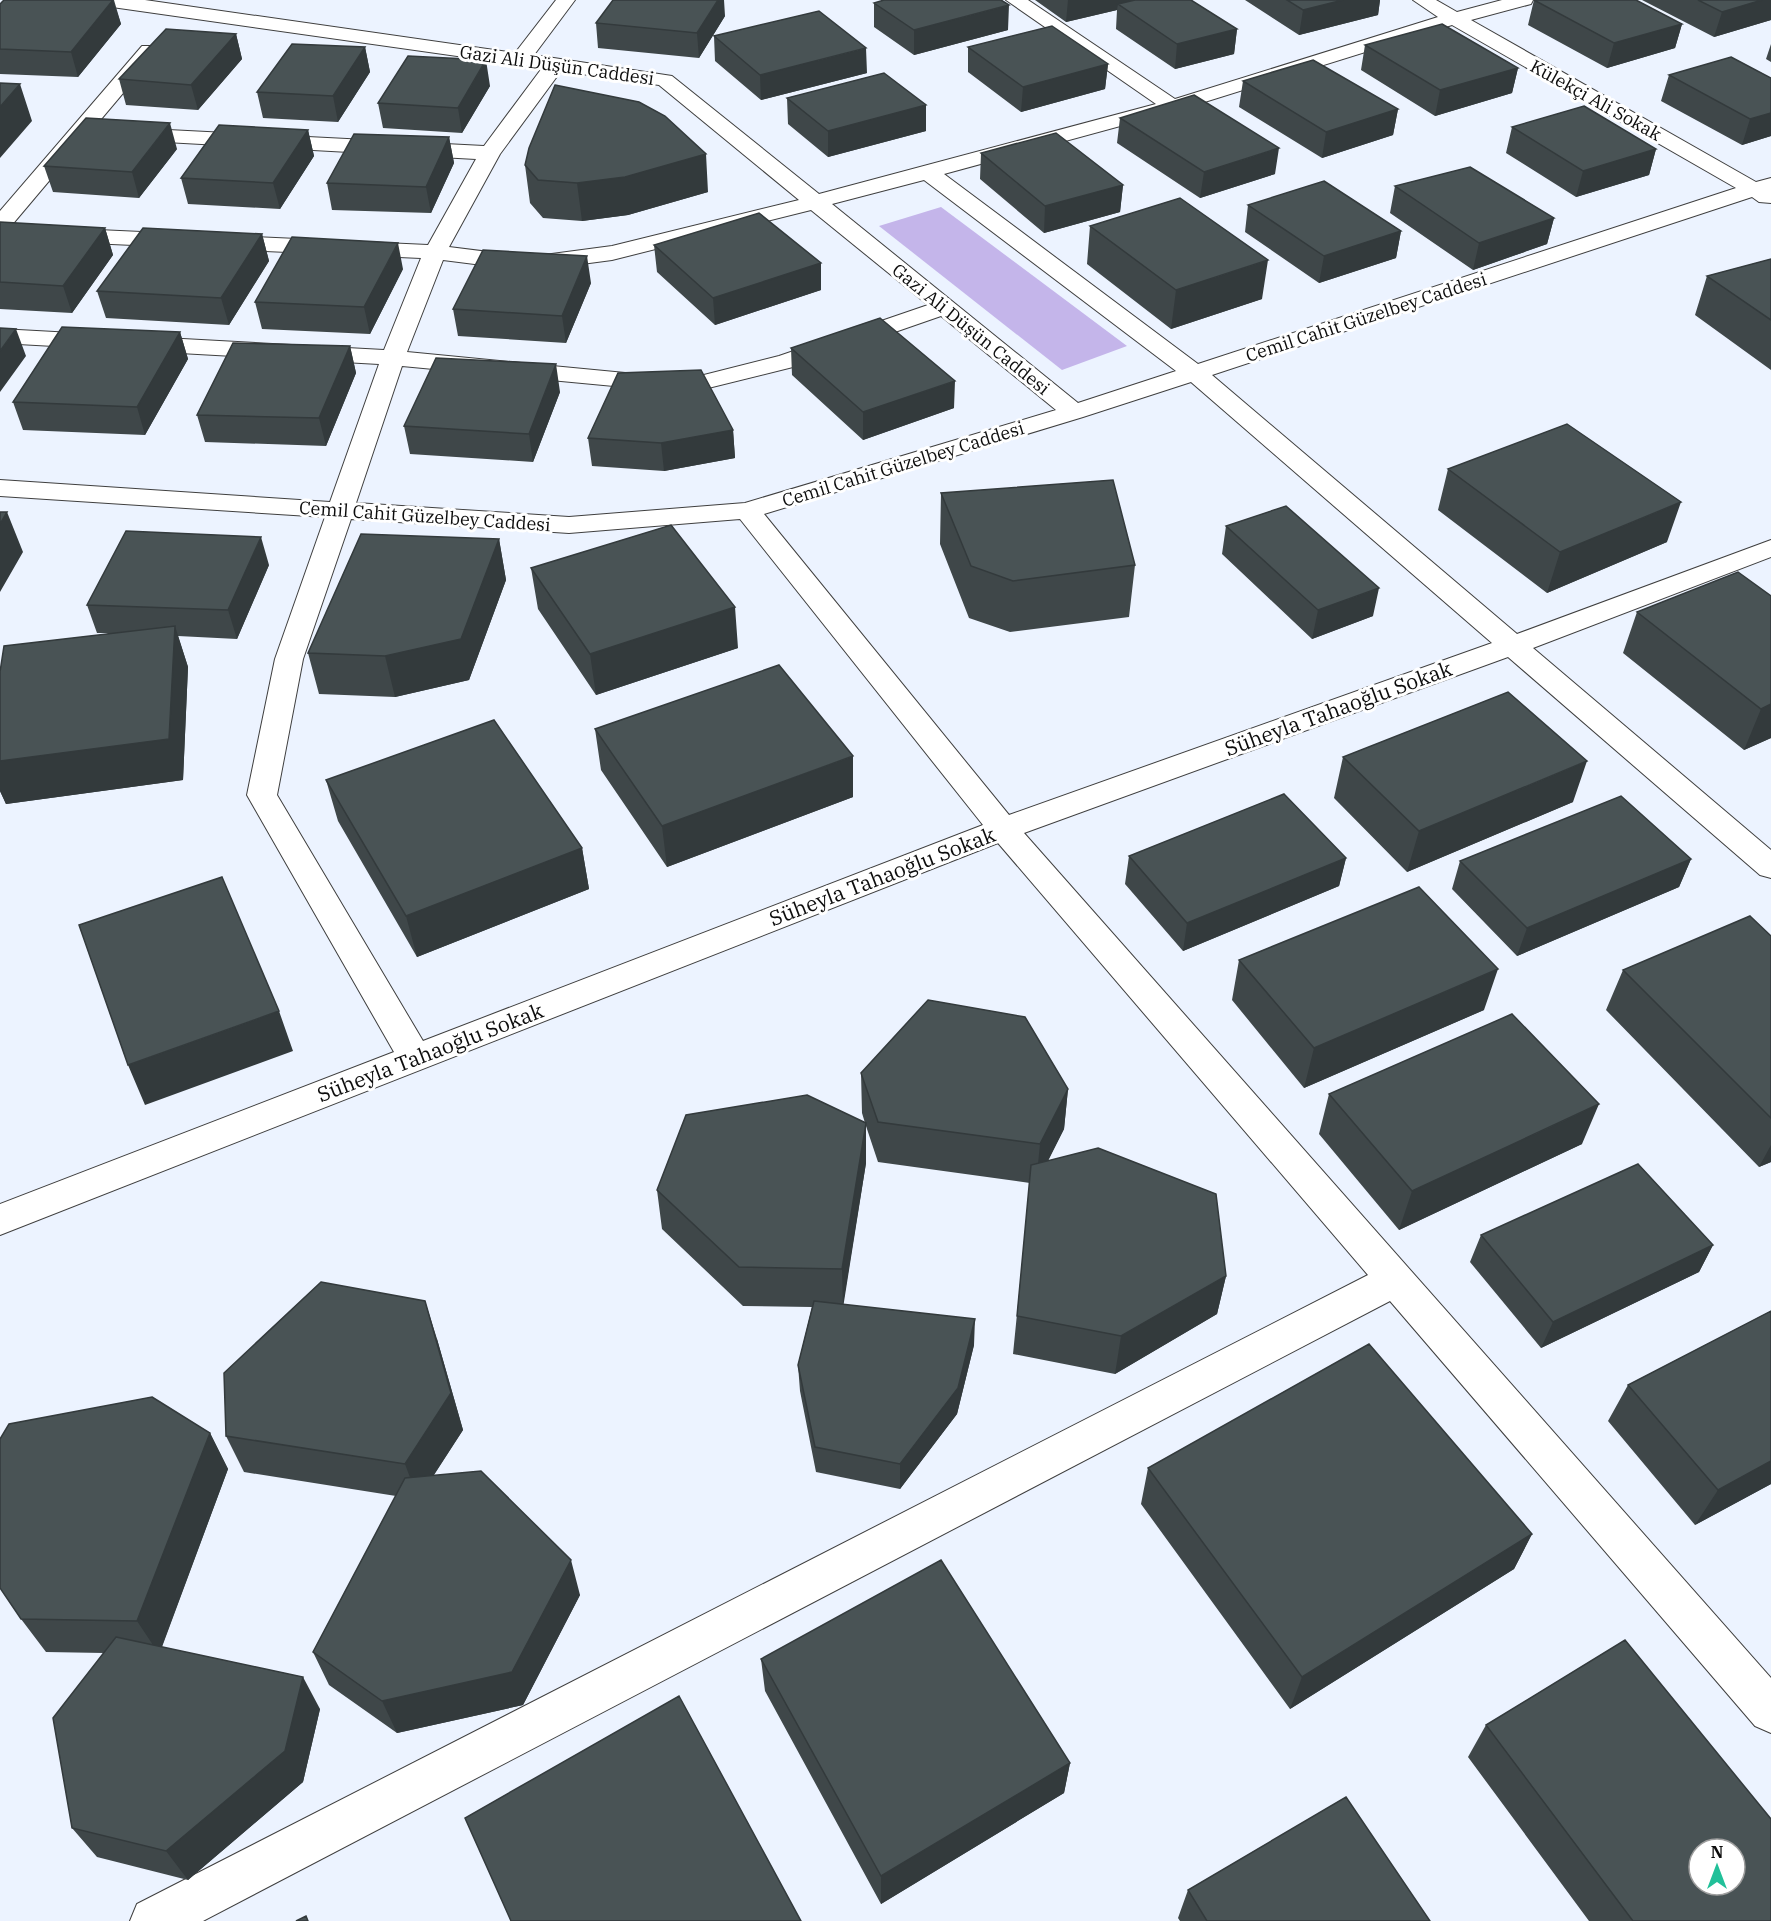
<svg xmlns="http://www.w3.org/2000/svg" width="1771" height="1921" font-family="'IBM Plex Serif',serif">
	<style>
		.green { fill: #c4b5ea }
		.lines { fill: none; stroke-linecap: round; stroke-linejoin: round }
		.minor-casing { stroke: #3f3f3f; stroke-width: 2 }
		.minor { fill: #fff; fill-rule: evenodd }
		.wall { fill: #3f4749 }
		.shaded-wall { fill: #333a3c }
		.building { fill: #495355; stroke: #333a3c; stroke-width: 1.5; fill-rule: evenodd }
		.labels { text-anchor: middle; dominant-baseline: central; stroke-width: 6; stroke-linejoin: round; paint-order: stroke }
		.far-street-label { font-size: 18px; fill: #0c0c0c; stroke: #fff }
		.street-label { font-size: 21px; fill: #0c0c0c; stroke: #fff }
	</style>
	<rect width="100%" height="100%" fill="#ecf3ff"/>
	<path class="green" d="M941,207L1127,346L1062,370L879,226Z"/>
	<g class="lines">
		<defs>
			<path id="minor" d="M96,0H145L515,53L556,0H575L534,55L672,76L819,194L1156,104L1006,0H1028L1175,99L1438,17L1413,0H1436L1457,12L1502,0H1533L1531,4L1471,20L1756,182L1771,178V203L1759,202L1752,197L1212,375L1517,634L1771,540V557L1533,648L1771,850V878L1760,875L1508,657L1024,833L1771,1678V1733L1755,1726L1390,1301L203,1921H130L137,1904L1368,1275L998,843L0,1235V1204L394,1052L247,795L275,659L325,517L0,496V480L330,502L379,364L0,343V329L384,350L421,258L0,239V211L142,46H156L159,50L156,54L11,226L428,245L476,159L129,140L122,138L119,134L122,130L129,128L484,146L542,68L105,6L98,4ZM1452,25L1736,188L1198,364L944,174L1179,110ZM561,71L659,85L799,200L612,246L529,257L449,247L500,154ZM924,180L1176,371L1078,403L832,204ZM811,210L928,305L779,356L688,379L407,352L443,260L529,271L612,260ZM941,316L1056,410L745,503L569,517L356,503L402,366L688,393L797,366ZM1191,382L1492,643L1009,815L764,514L1083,417ZM351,519L569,533L740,519L983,825L423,1041L277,795L303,659Z"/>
		</defs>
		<use href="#minor" class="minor-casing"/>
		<use href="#minor" class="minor"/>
	</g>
	<path class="wall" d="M4,0H114L121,24L78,77L0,74V4Z
		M1035,0H1191L1237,29L1234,54L1175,69L1116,29L1117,10L1066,22Z
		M1245,0H1380L1378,15L1299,35Z
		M1534,0L1682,24L1675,48L1607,68L1528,25Z
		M1642,0H1771V20L1714,37Z
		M874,3L1008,30L914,55L874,27Z
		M725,16L699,58L598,48L596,23Z
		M236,34L242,59L198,110L126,105L119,79Z
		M714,36L867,73L761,100L715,61Z
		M1771,44V62L1766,59Z
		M1365,45L1518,68L1512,93L1435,116L1361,70Z
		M365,47L370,72L338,122L263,118L257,92Z
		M968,47L1108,64L1105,89L1021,112L968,72Z
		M1669,75L1771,78V136L1742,145L1661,101Z
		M1243,81L1398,109L1393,135L1322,158L1239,107Z
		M490,86L462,133L383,128L378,103Z
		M787,98L926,105V131L828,157L788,124Z
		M1120,118L1275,174L1200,198L1117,143Z
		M1512,127L1656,149L1649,175L1576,197L1506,153Z
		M308,130L314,156L280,209L188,204L181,178Z
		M449,137L454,163L431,213L332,210L327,183Z
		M177,149L139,198L53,192L44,166Z
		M981,153L1123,185L1120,212L1044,233L980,179Z
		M525,165L708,192L628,215L582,221L543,218L530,203Z
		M1395,186L1554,218L1547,244L1473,270L1390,213Z
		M1248,205L1401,231L1396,258L1319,283L1245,232Z
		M0,222L105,228L113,255L72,313L0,309Z
		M1090,226L1262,299L1171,329L1087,264Z
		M262,234L269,261L229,325L106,318L97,291Z
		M654,245L821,263V290L715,325L657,272Z
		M1771,259V370L1695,315L1707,276Z
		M403,269L370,334L262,329L255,302Z
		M591,283L566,343L458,336L453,309Z
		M180,332L188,359L145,435L23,430L13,402Z
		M350,346L356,373L326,446L205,442L197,415Z
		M791,348L954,408L863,440L792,375Z
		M560,392L533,462L410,454L404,426Z
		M733,430L735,458L664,471L592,466L588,438Z
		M1448,469L1667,542L1547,593L1438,510Z
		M941,493L1135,565L1129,617L1010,632L969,618L940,544Z
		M1226,526L1373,616L1312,639L1222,554Z
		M499,539L506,580L469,680L395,697L319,694L308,653Z
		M269,565L237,639L178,636L188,667L183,780L6,804L0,791V672L109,633H97L87,605Z
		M531,568L738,648L596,695L538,609Z
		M1771,596V738L1744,750L1623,653L1637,612Z
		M595,729L853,797L667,867L601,770Z
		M1343,757L1573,802L1407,872L1334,798Z
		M326,780L582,848L589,889L417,957L338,821Z
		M1129,856L1346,858L1339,886L1183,951L1125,884Z
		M1691,859L1679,887L1517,956L1452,889L1460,861Z
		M1771,936V1162L1759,1167L1606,1010L1623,970Z
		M1239,960L1484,1010L1304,1088L1232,1000Z
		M861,1073L1068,1089L1064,1129L1048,1161L1226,1276L1217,1314L1115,1374L1013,1354L1030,1183L878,1162L866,1126V1163L843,1304L974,1345L957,1414L900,1489L816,1472L800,1391L798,1365L812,1307L743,1306L662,1229L657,1190L865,1123L862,1113Z
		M1329,1094L1582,1144L1399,1230L1319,1134Z
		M1481,1235L1713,1245L1699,1272L1541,1348L1470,1262Z
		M1771,1311V1484L1695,1525L1608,1421L1628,1385Z
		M437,1339L463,1430L434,1475L580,1595L523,1705L397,1733L329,1685L313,1652L396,1496L244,1472L226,1436Z
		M210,1433L228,1469L162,1647L320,1709L303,1782L188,1880L97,1857L72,1828L104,1653L46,1652L21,1619Z
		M1148,1468L1532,1534L1514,1569L1290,1709L1141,1504Z
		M761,1659L1070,1763L1064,1793L881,1904L765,1691Z
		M1486,1725L1771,1921H1589L1468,1757Z
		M1188,1890L1430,1921H1180L1178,1918Z"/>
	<path class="shaded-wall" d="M113,0L121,24L78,77L71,52Z
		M718,0H724L725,16L699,58L697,33Z
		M1068,0H1158L1118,4L1117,10L1066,22Z
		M1343,0H1380L1378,15L1299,35L1303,10Z
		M1762,0H1771V20L1714,37L1722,12Z
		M1009,5L1008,30L914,55V30Z
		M1682,24L1675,48L1607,68L1614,43Z
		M1237,29L1234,54L1175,69L1177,44Z
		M236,34L242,59L198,110L191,85Z
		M365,47L370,72L338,122L333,96Z
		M866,48L867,73L761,100L760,75Z
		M486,60L490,86L462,133L458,108Z
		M1108,64L1105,89L1021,112L1023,87Z
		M1518,68L1512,93L1435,116L1440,90Z
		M20,84L32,121L0,158V107Z
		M926,105V131L828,157V131Z
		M1398,109L1393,135L1322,158L1326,132Z
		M1771,113V136L1742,145L1750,119Z
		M170,123L177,149L139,198L132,172Z
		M308,130L314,156L280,209L273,183Z
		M449,137L454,163L431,213L426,187Z
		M1279,148L1275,174L1200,198L1204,172Z
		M1656,149L1649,175L1576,197L1583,171Z
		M706,154L708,192L628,215L582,221L577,183Z
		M1123,185L1120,212L1044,233L1045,206Z
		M1554,218L1547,244L1473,270L1479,243Z
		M105,228L113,255L72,313L63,286Z
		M1401,231L1396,258L1319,283L1324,256Z
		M262,234L269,261L229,325L221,298Z
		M398,243L403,269L370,334L364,307Z
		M587,256L591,283L566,343L562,316Z
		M1268,260L1262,299L1171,329L1176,290Z
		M821,263V290L715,325L713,298Z
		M16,329L26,356L0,392V351Z
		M180,332L188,359L145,435L137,407Z
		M350,346L356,373L326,446L319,418Z
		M556,364L560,392L533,462L529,434Z
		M955,381L954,408L863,440V412Z
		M733,430L735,458L664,471L661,443Z
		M1681,502L1667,542L1547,593L1560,552Z
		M7,512L23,552L0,592V524Z
		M261,537L269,565L237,639L228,610Z
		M499,539L506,580L469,680L395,697L385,656Z
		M1379,588L1373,616L1312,639L1318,610Z
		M735,607L738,648L596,695L590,654Z
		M175,626L188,667L183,780L6,804L0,791V761Z
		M1771,704V738L1744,750L1761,709Z
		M853,756V797L667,867L662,826Z
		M1587,761L1573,802L1407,872L1419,831Z
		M582,848L589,889L417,957L406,916Z
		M1346,858L1339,886L1183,951L1187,923Z
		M1691,859L1679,887L1517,956L1527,928Z
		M1498,969L1484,1010L1304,1088L1314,1048Z
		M279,1011L293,1051L145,1105L128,1065Z
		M1068,1089L1064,1129L1036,1184L1040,1144Z
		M1599,1104L1582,1144L1399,1230L1412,1191Z
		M866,1123V1163L843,1308L842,1269Z
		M1771,1145V1162L1759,1167Z
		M1713,1245L1699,1272L1541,1348L1553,1322Z
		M1226,1276L1217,1314L1115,1374L1121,1336Z
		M425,1301L437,1339L463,1430L418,1499L405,1464Z
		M975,1319L974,1345L957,1414L900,1489V1464Z
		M210,1433L228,1469L159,1654L137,1621Z
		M1771,1461V1484L1695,1525L1718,1490Z
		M1532,1534L1514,1569L1290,1709L1302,1677Z
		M571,1560L580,1595L523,1705L397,1733L382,1701Z
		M303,1677L320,1709L303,1782L188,1880L166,1851Z
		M1070,1763L1064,1793L881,1904V1876Z"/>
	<path class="building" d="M4,0H113L71,52L0,49V4Z
		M613,0H718L697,33L596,23Z
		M884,0H1001L1009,5L914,30L874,3Z
		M1135,0H1191L1237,29L1177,44L1118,4Z
		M1287,0H1343L1303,10Z
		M1534,0H1636L1682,24L1614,43Z
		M1698,0H1762L1722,12Z
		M819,11L866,48L760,75L714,36Z
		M1442,24L1518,68L1440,90L1365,45Z
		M1052,26L1108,64L1023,87L968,47Z
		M166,29L236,34L191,85L119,79Z
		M292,44L365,47L333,96L257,92Z
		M408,56L486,60L458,108L378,103Z
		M1731,57L1771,78V113L1750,119L1669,75Z
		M1313,60L1398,109L1326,132L1243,81Z
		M884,73L926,105L828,131L787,98Z
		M0,83L20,84L0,107Z
		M555,85L639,102L665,116L706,154L625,177L577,183L538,180L525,165L529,148Z
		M1194,95L1279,148L1204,172L1120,118Z
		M1584,106L1656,149L1583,171L1512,127Z
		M86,118L170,123L132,172L44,166Z
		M219,125L308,130L273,183L181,178Z
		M1056,133L1123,185L1045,206L981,153Z
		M354,134L449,137L426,187L327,183Z
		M1470,167L1554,218L1479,243L1395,186Z
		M1324,181L1401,231L1324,256L1248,205Z
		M1180,198L1268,260L1176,290L1090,226Z
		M759,213L821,263L713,298L654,245Z
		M0,222L105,228L63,286L0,282Z
		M143,228L262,234L221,298L97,291Z
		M292,237L398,243L364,307L255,302Z
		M483,250L587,256L562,316L453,309Z
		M1771,259V320L1707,276Z
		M880,318L955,381L863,412L791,348Z
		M62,327L180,332L137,407L13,402Z
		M0,328L16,329L0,351Z
		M233,343L350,346L319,418L197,415Z
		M436,358L556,364L529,434L404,426Z
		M701,370L733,430L661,443L588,438L618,373Z
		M1567,424L1681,502L1560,552L1448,469Z
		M1113,480L1135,565L1013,581L971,566L941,493Z
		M1286,506L1379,588L1318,610L1226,526Z
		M0,512H7L0,524Z
		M671,525L735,607L590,654L531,568Z
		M126,531L261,537L228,610L87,605Z
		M361,534L499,539L461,639L385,656L308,653Z
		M1738,572L1771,596V704L1761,709L1637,612Z
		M175,626L169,739L0,761V672L4,646Z
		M779,665L853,756L662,826L595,729Z
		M1508,692L1587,761L1419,831L1343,757Z
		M494,720L582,848L406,916L326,780Z
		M1284,794L1346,858L1187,923L1129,856Z
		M1621,796L1691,859L1527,928L1460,861Z
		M222,877L279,1011L128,1065L79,925Z
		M1419,887L1498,969L1314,1048L1239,960Z
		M1750,916L1771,936V1118L1623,970Z
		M928,1000L1025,1017L1068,1089L1040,1144L878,1122L861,1073Z
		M1512,1014L1599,1104L1412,1191L1329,1094Z
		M807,1095L866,1123L842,1269L739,1267L657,1190L686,1115Z
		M1098,1148L1216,1194L1226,1276L1121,1336L1017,1316L1031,1165Z
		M1638,1164L1713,1245L1553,1322L1481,1235Z
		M321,1282L425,1301L451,1393L405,1464L226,1436L224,1373Z
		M814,1301L975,1319L958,1388L900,1464L815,1447L798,1365Z
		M1771,1311V1461L1718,1490L1628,1385Z
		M1369,1344L1532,1534L1302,1677L1148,1468Z
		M152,1397L210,1433L137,1621L21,1619L0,1588V1439L9,1424Z
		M481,1471L571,1560L512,1672L382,1701L313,1652L405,1478Z
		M941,1560L1070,1763L881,1876L761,1659Z
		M116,1637L303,1677L285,1751L166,1851L72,1828L53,1718Z
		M1625,1640L1771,1819V1920L1770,1921H1633L1486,1725ZM1699,1849H1735V1885H1699Z
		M679,1696L801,1921H511L465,1818Z
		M1346,1797L1430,1921H1207L1188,1890Z
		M306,1916L308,1921H296Z"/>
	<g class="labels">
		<g class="far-street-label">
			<text transform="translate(557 65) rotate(8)">Gazi Ali Düşün Caddesi</text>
			<text transform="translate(1596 100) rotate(29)">Külekçi Ali Sokak</text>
			<text transform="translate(1366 317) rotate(-18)">Cemil Cahit Güzelbey Caddesi</text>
			<text transform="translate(971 329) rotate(39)">Gazi Ali Düşün Caddesi</text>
			<text transform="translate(903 464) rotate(-17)">Cemil Cahit Güzelbey Caddesi</text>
			<text transform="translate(425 516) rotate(4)">Cemil Cahit Güzelbey Caddesi</text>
		</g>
		<g class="street-label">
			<text transform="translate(1338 708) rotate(-20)">Süheyla Tahaoğlu Sokak</text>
			<text transform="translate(882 876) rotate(-21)">Süheyla Tahaoğlu Sokak</text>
			<text transform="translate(430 1052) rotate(-21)">Süheyla Tahaoğlu Sokak</text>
		</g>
	</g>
	<g transform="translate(1717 1867)"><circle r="28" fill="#ffffff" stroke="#9e9e9e" stroke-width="1.5"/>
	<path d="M0-4.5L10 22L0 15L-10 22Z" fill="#21c099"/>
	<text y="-9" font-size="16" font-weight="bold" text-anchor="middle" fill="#0c0c0c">N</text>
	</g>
</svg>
